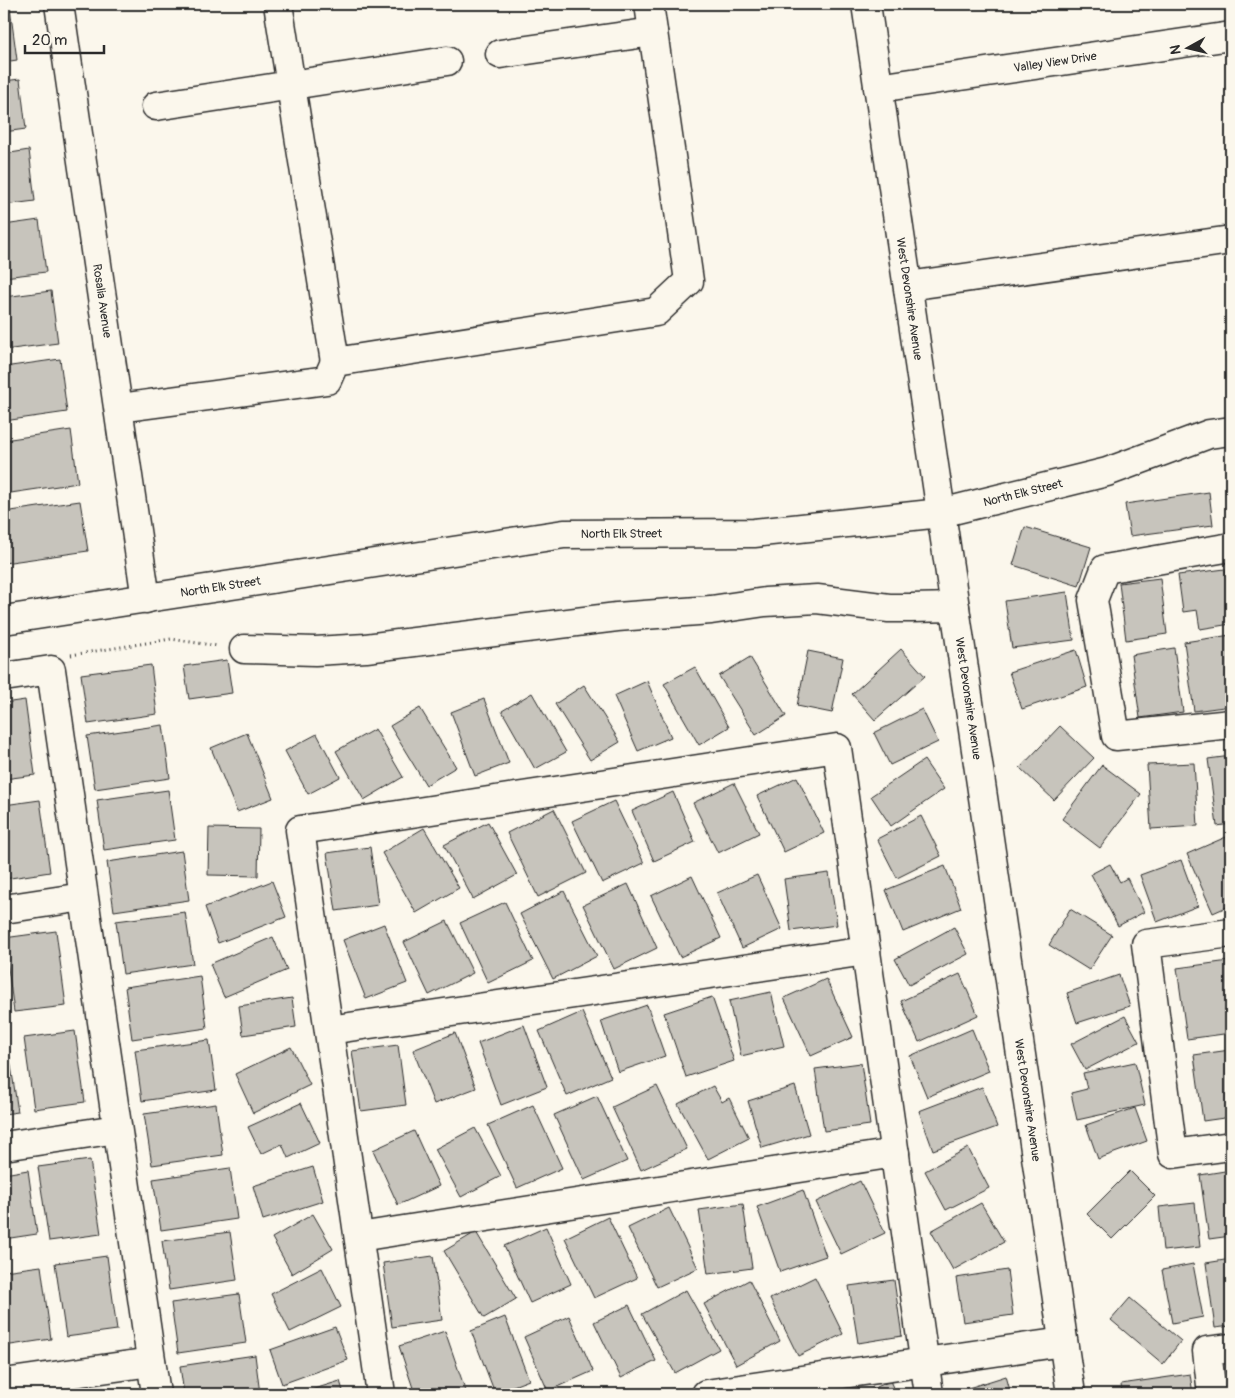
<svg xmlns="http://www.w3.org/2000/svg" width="1235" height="1398" font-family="Pangolin,sans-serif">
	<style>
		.building { fill: #c7c4bc; stroke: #2b2b2b }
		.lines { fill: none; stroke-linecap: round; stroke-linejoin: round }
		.minor-casing { stroke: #2b2b2b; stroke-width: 31 }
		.path { stroke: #2b2b2b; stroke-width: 3; stroke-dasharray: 1 4; stroke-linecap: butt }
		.minor { stroke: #fbf7ec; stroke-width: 28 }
		.labels { text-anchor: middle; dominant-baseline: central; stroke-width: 4.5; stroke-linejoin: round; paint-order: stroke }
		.street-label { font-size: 12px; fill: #2b2b2b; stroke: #fbf7ec }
	</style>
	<rect width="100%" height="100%" fill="#fbf7ec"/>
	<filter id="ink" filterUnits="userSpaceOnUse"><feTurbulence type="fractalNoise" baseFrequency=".02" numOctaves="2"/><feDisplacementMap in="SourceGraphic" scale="10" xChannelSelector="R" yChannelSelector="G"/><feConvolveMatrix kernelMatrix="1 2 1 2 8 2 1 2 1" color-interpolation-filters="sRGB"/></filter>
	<g filter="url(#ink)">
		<path class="building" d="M10,8L17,60L4,62V9Z
			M20,79L26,129L4,132V81Z
			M29,150L35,201L4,205V154Z
			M39,220L46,272L4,277V225Z
			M51,291L58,343L4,350V297Z
			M60,359L67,412L4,421V367Z
			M71,430L78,483L4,494V440Z
			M1209,492L1213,525L1130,536L1125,504Z
			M80,501L88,551L4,563V512Z
			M1025,527L1091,547L1079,586L1013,565Z
			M1225,569L1231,611V624L1200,629L1197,610L1183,612L1178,575Z
			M1160,578L1167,634L1126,640L1119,583Z
			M1067,592L1074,640L1012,648L1005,601Z
			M1231,635V706L1194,711L1184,642Z
			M1174,648L1183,712L1140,718L1131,655Z
			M901,649L925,676L875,720L852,694Z
			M1076,650L1087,687L1022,709L1009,672Z
			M808,651L843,658L832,713L797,706Z
			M750,657L786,716L756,735L719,676Z
			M227,660L232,693L189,699L184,666Z
			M151,665L157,714L88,724L81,674Z
			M695,667L729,727L699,745L664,684Z
			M647,681L671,737L638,751L614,696Z
			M584,685L620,742L590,760L555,704Z
			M532,693L566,752L535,769L502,711Z
			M484,699L509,763L475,776L451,712Z
			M25,700L35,775L4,779V703Z
			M420,708L456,767L426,785L390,726Z
			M922,709L938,742L890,765L874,733Z
			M163,725L170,778L95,789L87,736Z
			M1060,726L1094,758L1054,800L1020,768Z
			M375,729L403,777L364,800L336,751Z
			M247,733L273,798L237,812L211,748Z
			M317,734L340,777L308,794L285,751Z
			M1231,756V824L1217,826L1208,759Z
			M924,760L944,789L891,826L871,796Z
			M1194,763L1198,826L1151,829L1147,765Z
			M1102,765L1141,794L1100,848L1062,819Z
			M797,777L824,833L784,852L757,796Z
			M734,783L759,833L718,853L693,803Z
			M168,790L175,840L104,850L97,800Z
			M673,792L695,842L654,861L632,811Z
			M40,800L50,872L4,879V805Z
			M614,801L644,863L602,883L572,821Z
			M554,809L586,873L538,897L507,833Z
			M921,816L941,856L897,878L877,839Z
			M488,822L517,875L473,899L444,845Z
			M209,828L259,829L258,876L208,875Z
			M424,828L459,888L416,913L382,853Z
			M1226,837L1231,850V905L1213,913L1187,854Z
			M370,847L378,905L336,911L327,853Z
			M182,851L189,900L114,911L107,862Z
			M1181,860L1198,906L1157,922L1140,875Z
			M1110,864L1120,882L1127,878L1144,912L1118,926L1091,874Z
			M945,866L961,908L903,932L886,890Z
			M829,873L837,925L791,931L784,879Z
			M757,875L782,929L742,948L717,893Z
			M692,876L721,938L680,957L651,896Z
			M272,881L286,917L218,943L205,907Z
			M628,884L657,948L614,969L583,905Z
			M564,891L597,956L553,979L520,914Z
			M505,902L533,961L488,983L460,923Z
			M1070,909L1112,935L1089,970L1049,945Z
			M185,912L193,964L123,974L116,921Z
			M447,921L473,973L429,995L404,942Z
			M384,924L407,983L366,999L343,940Z
			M954,927L968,954L909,985L895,959Z
			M56,931L66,1006L14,1012L4,938Z
			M273,937L287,970L224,997L210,964Z
			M1229,961L1231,978V1033L1187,1039L1177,968Z
			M960,974L978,1015L919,1042L901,1001Z
			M1119,975L1130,1006L1077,1023L1067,993Z
			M200,976L207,1028L132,1039L125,987Z
			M826,979L853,1037L811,1056L784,998Z
			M771,992L784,1046L741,1056L729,1001Z
			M712,997L734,1061L686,1077L664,1013Z
			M292,998L296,1027L243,1035L239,1006Z
			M647,1005L665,1056L618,1072L601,1021Z
			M582,1012L611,1077L567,1096L539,1031Z
			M1125,1016L1139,1042L1085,1070L1071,1044Z
			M524,1025L547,1087L501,1105L478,1043Z
			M972,1029L989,1071L927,1097L910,1056Z
			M75,1031L85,1102L34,1109L24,1038Z
			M455,1033L476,1088L434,1104L413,1050Z
			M209,1040L216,1090L142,1101L135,1050Z
			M398,1045L406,1105L361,1111L352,1051Z
			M8,1046L18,1112L4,1114V1047Z
			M291,1047L310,1085L253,1113L235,1074Z
			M1230,1050L1231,1117L1203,1121L1194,1055Z
			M1135,1062L1145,1105L1077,1120L1071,1093L1087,1089L1083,1073Z
			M861,1063L870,1125L824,1131L815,1069Z
			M657,1086L687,1149L641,1170L612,1107Z
			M713,1086L722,1102L729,1098L749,1138L708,1159L678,1104Z
			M795,1086L809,1134L762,1148L748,1101Z
			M982,1087L997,1127L933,1150L919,1111Z
			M597,1096L627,1161L584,1180L554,1115Z
			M301,1103L320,1143L288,1158L282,1144L261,1154L248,1127Z
			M216,1104L223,1155L152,1165L144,1114Z
			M533,1105L562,1168L517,1188L488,1125Z
			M1135,1108L1147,1141L1098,1159L1086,1125Z
			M475,1128L501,1176L461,1197L435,1149Z
			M414,1131L439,1186L398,1205L373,1150Z
			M968,1148L989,1188L946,1210L925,1171Z
			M90,1160L101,1234L49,1241L38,1167Z
			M313,1167L323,1201L263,1220L253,1186Z
			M230,1168L237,1219L161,1230L153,1179Z
			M28,1170L37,1234L4,1239V1174Z
			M1231,1170V1236L1209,1239L1200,1175Z
			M1130,1171L1155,1196L1112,1239L1087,1214Z
			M860,1181L885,1233L841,1254L816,1202Z
			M803,1190L826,1256L780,1272L757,1207Z
			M981,1203L1004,1242L953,1270L931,1231Z
			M1195,1203L1200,1247L1163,1251L1159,1207Z
			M743,1204L752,1268L708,1274L699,1210Z
			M669,1208L698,1268L657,1287L628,1228Z
			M313,1214L333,1249L292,1274L272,1238Z
			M608,1217L637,1278L594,1298L565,1238Z
			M546,1227L571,1284L530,1303L504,1246Z
			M230,1232L237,1280L169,1290L162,1241Z
			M476,1232L516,1299L484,1318L444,1251Z
			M107,1256L117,1330L66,1337L55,1263Z
			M433,1256L442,1320L392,1327L383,1263Z
			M1231,1259V1326L1215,1328L1206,1263Z
			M1193,1264L1203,1317L1172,1323L1162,1270Z
			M41,1266L51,1339L4,1346V1271Z
			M322,1268L341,1307L290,1332L271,1294Z
			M1007,1270L1013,1315L963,1322L956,1278Z
			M815,1277L843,1334L798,1356L770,1299Z
			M749,1280L780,1341L736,1365L704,1304Z
			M894,1280L902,1336L858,1343L849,1286Z
			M686,1290L719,1349L675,1373L642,1314Z
			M239,1294L246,1343L178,1353L171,1303Z
			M1130,1298L1181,1341L1163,1364L1111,1320Z
			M629,1305L656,1361L621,1378L594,1322Z
			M569,1316L593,1371L548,1391L524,1337Z
			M505,1317L529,1380L495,1393L471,1331Z
			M335,1327L348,1360L282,1384L270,1350Z
			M445,1331L466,1392L458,1394H415L399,1346Z
			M255,1355L260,1394H184L180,1366Z
			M1190,1374L1193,1394H1122L1121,1384Z
			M1006,1376L1011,1394H960L959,1391Z
			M340,1381L344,1394H298Z
			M890,1381L896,1394H862Z
			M125,1390V1394H92Z"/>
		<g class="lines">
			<defs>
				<g id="minor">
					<path id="s1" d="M59,4L146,599"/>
					<path d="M278,4L335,362"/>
					<path id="s2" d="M866,4L1071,1394"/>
					<path d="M500,54L653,32"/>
					<path id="s3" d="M878,88L1231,36"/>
					<path d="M156,106L447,61"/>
					<path d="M908,286L1231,240"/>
					<path d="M119,408L327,380L335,362L656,312L689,281L649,4"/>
					<path d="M1231,547L1105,569L1093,600L1116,736L1231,724"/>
					<path id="s4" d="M4,620L564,534L754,533L941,513L1107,472L1209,434L1231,431"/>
					<path d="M244,649L315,651L366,648L617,617L711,610L765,602L817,599L889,608H911L955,607"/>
					<path d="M4,677L51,670L156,1394"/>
					<path d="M4,909L83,897"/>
					<path d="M1231,933L1146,944L1173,1154L1231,1146"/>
					<path d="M329,1030L866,951"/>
					<path d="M4,1146L117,1129"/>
					<path d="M359,1237L895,1153"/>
					<path d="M4,1383L151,1362"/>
					<path d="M381,1394L300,830L837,748L929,1394"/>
					<path d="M706,1394L1063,1342"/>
					<path d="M1212,1394L1207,1351L1231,1348"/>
				</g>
			</defs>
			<use href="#minor" class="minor-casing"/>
			<path class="path" d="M71,655L171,639L218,646"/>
			<use href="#minor" class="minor"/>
		</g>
	</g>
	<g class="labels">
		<g class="street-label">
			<text stroke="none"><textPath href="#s3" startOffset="179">Valley View Drive</textPath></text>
			<text stroke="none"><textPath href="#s2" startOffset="298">West Devonshire Avenue</textPath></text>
			<text stroke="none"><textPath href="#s1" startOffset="300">Rosalia Avenue</textPath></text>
			<text stroke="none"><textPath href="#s4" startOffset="1029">North Elk Street</textPath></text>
			<text stroke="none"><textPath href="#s4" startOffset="624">North Elk Street</textPath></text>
			<text stroke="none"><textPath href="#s4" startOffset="219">North Elk Street</textPath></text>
			<text stroke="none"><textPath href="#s2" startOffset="702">West Devonshire Avenue</textPath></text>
			<text stroke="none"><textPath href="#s2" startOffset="1108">West Devonshire Avenue</textPath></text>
		</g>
	</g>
	<rect width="1235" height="1398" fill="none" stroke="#fbf7ec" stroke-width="20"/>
	<rect x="10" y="10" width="1215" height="1378" fill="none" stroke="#2b2b2b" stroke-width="2" filter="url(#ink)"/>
	<g transform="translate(1188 48) rotate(262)" stroke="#fbf7ec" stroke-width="4" paint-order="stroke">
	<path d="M0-4L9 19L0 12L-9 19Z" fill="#2b2b2b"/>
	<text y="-8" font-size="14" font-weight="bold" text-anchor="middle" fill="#2b2b2b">N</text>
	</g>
	<path d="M25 45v8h79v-8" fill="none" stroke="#2b2b2b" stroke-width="2.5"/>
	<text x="32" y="45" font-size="15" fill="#2b2b2b" stroke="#fbf7ec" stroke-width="4" paint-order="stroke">20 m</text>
</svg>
